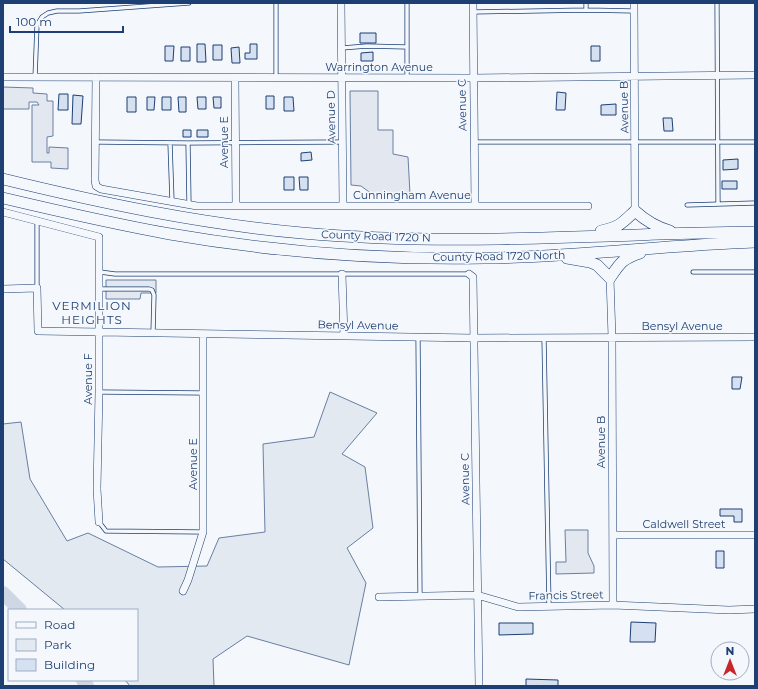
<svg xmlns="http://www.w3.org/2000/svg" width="758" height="689" font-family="Montserrat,sans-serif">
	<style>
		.green { fill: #e3e9f0; stroke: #687fa3 }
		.parking { fill: #e3e8f0; stroke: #687fa3 }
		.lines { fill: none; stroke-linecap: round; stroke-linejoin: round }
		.river { stroke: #cfd7e4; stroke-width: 14 }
		.building { fill: #d5e0f0; stroke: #1d3f73 }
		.lane-casing { stroke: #1d3f73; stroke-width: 5 }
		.street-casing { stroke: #1d3f73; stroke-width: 8 }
		.primary-casing { stroke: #1d3f73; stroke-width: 12 }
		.lane { stroke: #f4f7fb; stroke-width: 3.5 }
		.street { stroke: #f4f7fb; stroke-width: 7 }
		.primary { stroke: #f4f7fb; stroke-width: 11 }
		.labels { text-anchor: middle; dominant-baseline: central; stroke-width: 3; stroke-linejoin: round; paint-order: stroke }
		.street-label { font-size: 11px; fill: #1d3f73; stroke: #f4f7fb }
		.neighbourhood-label { font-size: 12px; letter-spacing: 1px; fill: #1d3f73; stroke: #f4f7fb }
	</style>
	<rect width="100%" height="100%" fill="#f4f7fb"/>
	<path class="green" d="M330,392L377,413L342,454L365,467L373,528L347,548L366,583L349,665L247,636L213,659L214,686H130L125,680H137V610H65L3,559V424L21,422L30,479L67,541L88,533L158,567L207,566L219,538L265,532L263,444L314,437Z"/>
	<path class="parking" d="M3,87L33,88V93L47,94V101H53V136L47,137V153H49V147L68,148V169L51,168V162H32V105H39L37,102H29V109H3Z
		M350,91H378V130H393V154L408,157L410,194H372L361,186L351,185Z
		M106,280H156V293H141L140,299H106Z
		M565,530H588V553L594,566V573L556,574V562H566Z"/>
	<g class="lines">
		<path class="river" d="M3,593L20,610
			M83,680L87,686"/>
	</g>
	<path class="building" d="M360,33H376V43H360Z
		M197,44H205L206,62H197Z
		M250,44H257V59H245V53H250Z
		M213,45H222V60H213Z
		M165,46H174L173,61H165Z
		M591,46H600V61H591Z
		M181,47H190V61H181Z
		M239,47L240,63H232L231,48Z
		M373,52V61H361V53Z
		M557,92L566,93L565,110H556Z
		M59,94H68V110H58Z
		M73,95L83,96L81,124H72Z
		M266,96H274V109H266Z
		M127,97H136V112H127Z
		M147,97H155L154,110H147Z
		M162,97H171V110H162Z
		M178,97H186V112H179Z
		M197,97H206V109H198Z
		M213,97H221V108H214Z
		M284,97H293L294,111H284Z
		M616,104V115H601V105Z
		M663,118H672L673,131H664Z
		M183,130H191V137H183Z
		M197,130H208V137H197Z
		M311,152L312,160L301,161V153Z
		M738,159V169L723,170V160Z
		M284,177H294V190H284Z
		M299,177H308V190H300Z
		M722,181H737V189H722Z
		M732,377H742L740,389H732Z
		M720,509H742V522H734V516H720Z
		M716,551H724V568H716Z
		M631,622L656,623L655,642H630Z
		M499,623H533V634L499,635Z
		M526,679L558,680V686H526Z"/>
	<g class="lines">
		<defs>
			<path id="lane" d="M586,3V10
				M717,3L718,204
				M473,12L586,10L634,11
				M342,48L367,46L407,47
				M35,78L37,25L42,17L48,13L57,11H79L189,3
				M276,78V3
				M407,78V3
				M96,142L188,143L343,142
				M474,142H755
				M170,143L172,201
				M188,143L189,204
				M687,205L755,203
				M100,272L115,274H469
				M693,272H755
				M37,288V221
				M100,289H149L152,290L154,295L153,333
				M418,337L420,596
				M544,338L549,606
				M99,392L204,393
				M99,522L106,531L203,532"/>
			<path id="street" d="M341,3L343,206
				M473,3L475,206
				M634,3L635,211
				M3,77L473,78L755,75
				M96,77L95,180L96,186L101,189L197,206H588
				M235,78L236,206
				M3,212L99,237V392L97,489L99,522
				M342,274L344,336
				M469,274L473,277L479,686
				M610,278L612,337L613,605
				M3,289L37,288L38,331L474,338L755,337
				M613,535H755
				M183,591L188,580L203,532V334
				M379,597L477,595L518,607L613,605L729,610L755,609"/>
			<path id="primary" d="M3,179C101,203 201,224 302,233C414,243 526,239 637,235C676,233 716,233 755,232
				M3,198C58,211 114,224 170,234C274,252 380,260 485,258C575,257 665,245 755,242
				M601,231C620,227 622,223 635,211C646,221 656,227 670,231
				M567,258L590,262L597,265L610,278C620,263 622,259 640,253"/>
		</defs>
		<use href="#lane" class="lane-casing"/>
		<use href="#street" class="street-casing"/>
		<use href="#primary" class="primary-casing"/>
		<use href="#lane" class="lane"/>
		<use href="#street" class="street"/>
		<use href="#primary" class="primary"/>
	</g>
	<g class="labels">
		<g class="street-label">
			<text x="379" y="67">Warrington Avenue</text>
			<text transform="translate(462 105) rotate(-91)">Avenue C</text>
			<text transform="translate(624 107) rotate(-91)">Avenue B</text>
			<text transform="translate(331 117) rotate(-91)">Avenue D</text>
			<text transform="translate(224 142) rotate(-90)">Avenue E</text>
			<text x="412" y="195">Cunningham Avenue</text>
			<text transform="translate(376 236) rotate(2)">County Road 1720 N</text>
			<text transform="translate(499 256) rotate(-1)">County Road 1720 North</text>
			<text transform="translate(358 325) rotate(1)">Bensyl Avenue</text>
			<text x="682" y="326">Bensyl Avenue</text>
			<text transform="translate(88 379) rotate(-90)">Avenue F</text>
			<text transform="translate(601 442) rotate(-90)">Avenue B</text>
			<text transform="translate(193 464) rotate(-90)">Avenue E</text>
			<text transform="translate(465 479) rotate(-91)">Avenue C</text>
			<text x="684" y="524">Caldwell Street</text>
			<text transform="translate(566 595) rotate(-1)">Francis Street</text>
		</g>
		<g class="neighbourhood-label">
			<text x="92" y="305">VERMILION<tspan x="92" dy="14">HEIGHTS</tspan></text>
		</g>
	</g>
	<rect width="758" height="689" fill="none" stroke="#1d3f73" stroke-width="8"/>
	<rect x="8" y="609" width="130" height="72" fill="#f4f7fb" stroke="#9eadc5"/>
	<rect x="16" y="622" width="20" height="6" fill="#f4f7fb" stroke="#9eadc5"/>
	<text x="44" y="629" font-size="12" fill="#1d3f73">Road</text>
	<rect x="16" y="639" width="20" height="12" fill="#e3e9f0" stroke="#9eadc5"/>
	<text x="44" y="649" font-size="12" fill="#1d3f73">Park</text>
	<rect x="16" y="659" width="20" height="12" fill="#d5e0f0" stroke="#9eadc5"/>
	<text x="44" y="669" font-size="12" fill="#1d3f73">Building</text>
	<g transform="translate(730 661)"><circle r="19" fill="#f4f7fb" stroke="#9eadc5"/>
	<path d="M0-3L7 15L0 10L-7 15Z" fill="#c62828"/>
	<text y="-6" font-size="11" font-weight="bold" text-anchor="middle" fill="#1d3f73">N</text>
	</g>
	<path d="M10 26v6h113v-6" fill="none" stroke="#1d3f73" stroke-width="2"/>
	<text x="16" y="26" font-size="12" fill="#1d3f73" stroke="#f4f7fb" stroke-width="3" paint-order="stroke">100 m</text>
</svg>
